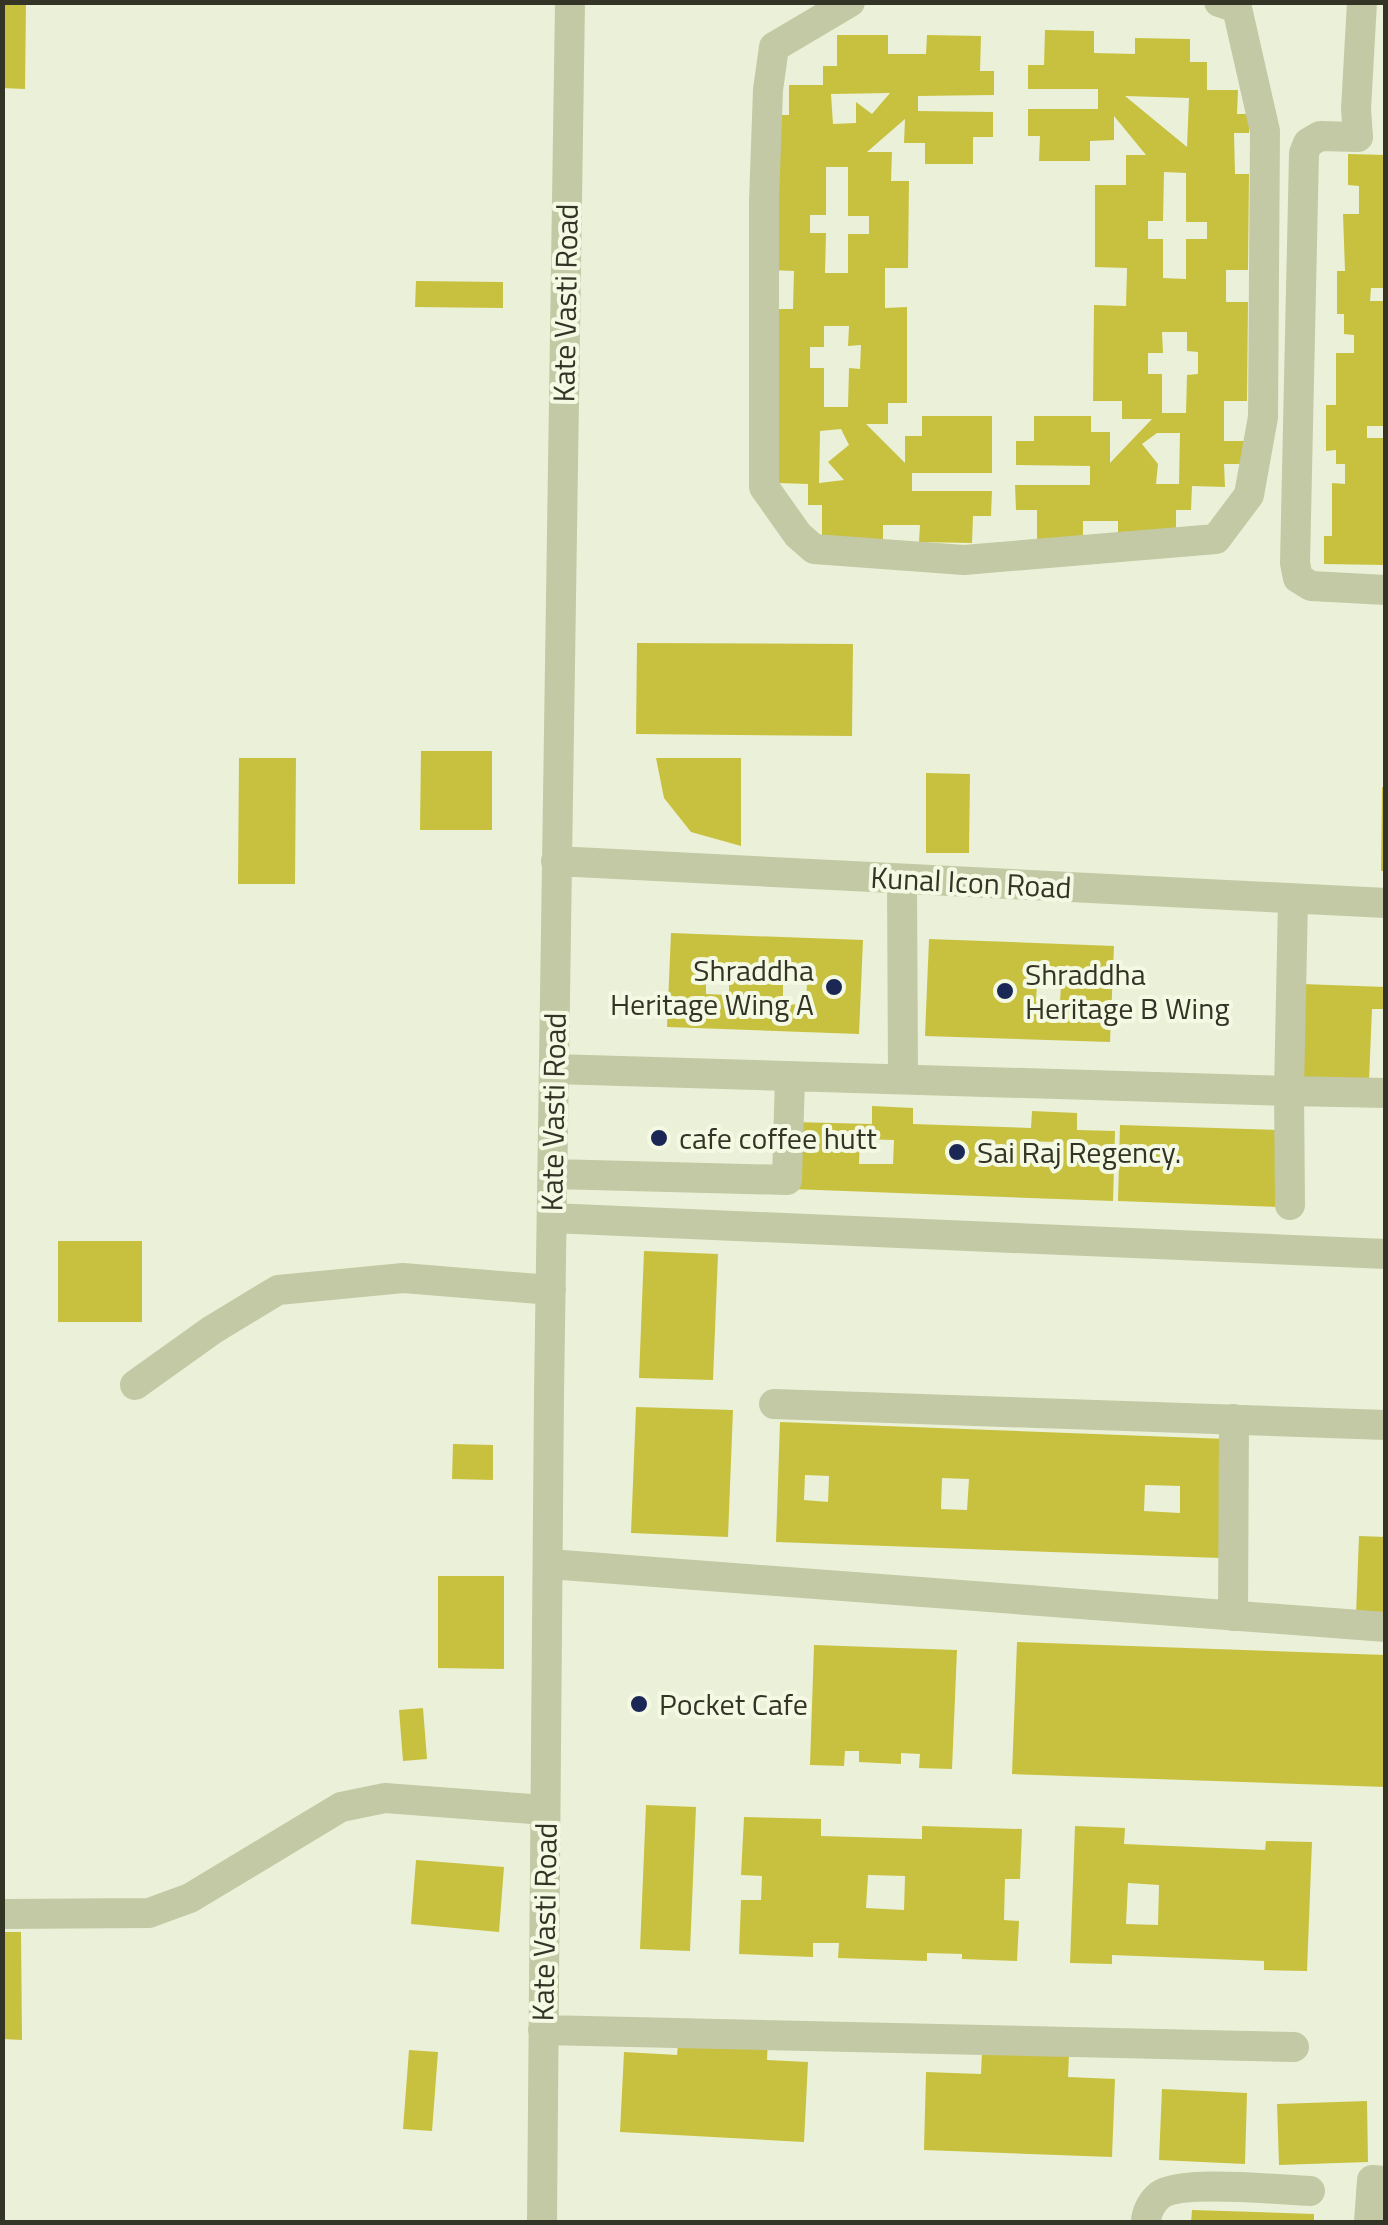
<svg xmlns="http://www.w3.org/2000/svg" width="1388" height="2225" font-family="'Titillium Web',sans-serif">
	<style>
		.building { fill: #c8c13f; fill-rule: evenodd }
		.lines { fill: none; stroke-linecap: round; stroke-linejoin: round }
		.minor { stroke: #c3c9a4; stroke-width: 30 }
		.poi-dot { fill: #1b2856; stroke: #f4f9e4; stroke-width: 4 }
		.labels { text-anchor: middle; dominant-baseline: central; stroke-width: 8; stroke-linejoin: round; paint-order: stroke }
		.street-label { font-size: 30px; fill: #343426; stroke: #f4f9e4 }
		.poi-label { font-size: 30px; fill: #343426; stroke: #f4f9e4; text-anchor: start }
	</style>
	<rect width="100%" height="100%" fill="#ebf1d8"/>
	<path class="building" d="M2,2H26L25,89L2,88Z
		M1045,30L1094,31V53L1135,54V38L1190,39V62H1207V90H1238L1237,114H1249V133H1234L1235,174H1249L1248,270H1226V302H1248L1247,401H1224V441H1248V464H1224L1225,487L1192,486L1191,510H1176V541H1118V521H1083V540H1037V510H1016L1015,485H1090V466L1016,465V441H1034V416H1091V432H1110V463L1152,419H1122V401H1093L1094,305L1126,306L1127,268L1095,267V185H1126V155H1146L1114,116V140L1090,141V161H1039L1040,136H1028V109H1098V89H1028V65H1044ZM1125,96L1189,98L1187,147ZM1164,172L1186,173V222H1207V239H1186V279L1163,278V239H1148V221H1163ZM1162,332H1187V351L1198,352V374L1187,375L1186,413H1162V374H1148V353H1163ZM1157,433H1180L1179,484H1156L1158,464L1142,444Z
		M837,35H888V54H926L927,35L981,36L980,71H994V95L918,96V111L993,112V137H973V164H925V143H904L905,119L867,152H892L891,181H909L908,268H885V308L907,307V403H888V424H866L905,463V436H922V416H992V473H912V491H992L991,516H973L972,543L919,542L920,525H883V542L822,541V505H808V484L777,483L769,309H793L794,271L769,270L771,115H789V85H823V66H837ZM890,93L872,114L856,102V123L833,124L831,94ZM826,167H848V216H869V234H848V273H825L826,233H810V215H826ZM824,326H849L848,346L861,345L860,369L849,368L848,407H824V368H810V347H824ZM841,429L849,445L828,462L844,480L819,483L820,431Z
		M1348,154L1386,155V288H1371L1370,301H1386V426H1367V438H1386V565L1324,564V536H1332V483L1345,484V464H1336V450L1326,451V405H1336V353H1354V335L1344,334V314H1337V271H1345L1343,214H1359V186L1348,185Z
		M416,281L503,282V308L415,307Z
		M637,643L853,644L852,736L636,734Z
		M421,751H492V830H420Z
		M239,758H296L295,884H238Z
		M656,758H741V846L691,832L664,798Z
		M926,773L970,774L969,853H926Z
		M1382,787H1386V871H1381Z
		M671,933L863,940L859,1034L667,1027ZM706,978L729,979V995L706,994ZM783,980L807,981L806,1005L783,1004Z
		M929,939L1114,946L1110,1042L925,1036ZM1037,984L1061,985L1060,1002L1036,1001Z
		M1302,984L1386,987V1009H1372L1369,1081L1299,1079Z
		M872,1106L913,1108V1124L1031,1128L1032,1111L1077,1113V1130L1115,1131L1113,1201L791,1189L794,1122L872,1124ZM860,1139L894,1140L893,1164H859ZM1020,1141L1056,1142V1163L1020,1162Z
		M1120,1125L1282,1130L1279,1207L1118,1201Z
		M58,1241H142V1322H58Z
		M644,1251L718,1254L713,1380L639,1378Z
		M636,1407L733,1410L728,1537L631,1533Z
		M780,1422L1226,1439L1221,1558L776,1542ZM805,1475L829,1476L828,1502L804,1500ZM942,1478L969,1479L967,1510L941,1509ZM1145,1485L1180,1486V1513L1144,1511Z
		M453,1444L493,1445V1480L452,1479Z
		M1359,1536L1386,1537V1616L1356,1615Z
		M438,1576H504V1669L438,1668Z
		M1017,1642L1386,1655V1787L1012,1774Z
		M814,1645L957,1650L952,1769L919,1768L920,1754L901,1753V1764L859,1762V1751H845L844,1766L810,1765Z
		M423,1708L427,1759L403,1761L399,1710Z
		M646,1805L696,1807L690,1951L640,1949Z
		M744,1817L821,1819V1836L922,1839V1826L1022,1829L1020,1879H1005L1004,1920L1019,1921L1017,1961L962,1959V1954L927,1953V1961L838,1958L839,1943H813V1957L739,1954L741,1900H761L762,1876L741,1875ZM868,1875L905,1876L904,1910L866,1908Z
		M1075,1826L1125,1828L1124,1844L1265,1850L1266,1841L1312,1842L1307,1971L1264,1970V1961L1112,1955V1964L1070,1963ZM1128,1883L1159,1885L1158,1925L1126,1924Z
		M416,1860L504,1867L499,1932L411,1924Z
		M2,1932H21L22,2040L2,2039Z
		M679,2035L768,2039L767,2060L808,2062L804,2142L620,2132L624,2052L677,2055Z
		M409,2050L438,2052L432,2131L403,2129Z
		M982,2051L1069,2054L1068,2077L1115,2079L1112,2157L924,2150L926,2072L981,2074Z
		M1162,2089L1247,2093L1245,2164L1159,2160Z
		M1367,2101L1368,2162L1279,2165L1277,2104Z
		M1192,2210L1314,2214V2222H1191Z"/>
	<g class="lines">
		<path class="minor" d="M850,2L774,47L768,90L764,201V487L798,535L814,549L964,560L1216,539L1249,495L1263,417L1265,131L1237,8L1219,2
			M1362,2L1356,109L1358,137L1320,136L1308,143L1304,153L1295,563L1298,578L1311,586L1386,590
			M556,861L1386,903
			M902,879L903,1077
			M1293,899L1289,1091L1386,1093
			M554,1069L1289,1091L1290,1205
			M553,1174L787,1180L790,1077
			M552,1218L1386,1254
			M135,1385L212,1330L278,1290L403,1278L551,1290
			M774,1404L1386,1425
			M549,1564L1386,1627
			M1233,1616L1234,1419
			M2,1914L149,1913L190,1898L341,1807L385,1798L545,1810
			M543,2030L1294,2047
			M542,2222L549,1394L570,2
			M1146,2222C1146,2213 1152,2201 1160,2195C1181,2179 1280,2190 1310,2191
			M1369,2222L1372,2180L1386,2181"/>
	</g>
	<g class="poi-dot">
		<circle cx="834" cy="987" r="10"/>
		<circle cx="1005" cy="991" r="10"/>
		<circle cx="659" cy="1138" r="10"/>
		<circle cx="957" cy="1152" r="10"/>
		<circle cx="639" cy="1704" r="10"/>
	</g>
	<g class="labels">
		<g class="street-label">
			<text transform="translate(565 303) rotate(-89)">Kate Vasti Road</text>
			<text transform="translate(971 882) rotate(3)">Kunal Icon Road</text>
			<text transform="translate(553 1112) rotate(-89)">Kate Vasti Road</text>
			<text transform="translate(544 1922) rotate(-89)">Kate Vasti Road</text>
		</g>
		<g class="poi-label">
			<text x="814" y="970" text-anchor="end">Shraddha<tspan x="814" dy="34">Heritage Wing A</tspan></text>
			<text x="1025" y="974">Shraddha<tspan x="1025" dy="34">Heritage B Wing</tspan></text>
			<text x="679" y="1138">cafe coffee hutt</text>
			<text x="977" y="1152">Sai Raj Regency.</text>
			<text x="659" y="1704">Pocket Cafe</text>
		</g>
	</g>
	<rect width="1388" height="2225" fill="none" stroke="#343426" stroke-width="10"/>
</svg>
